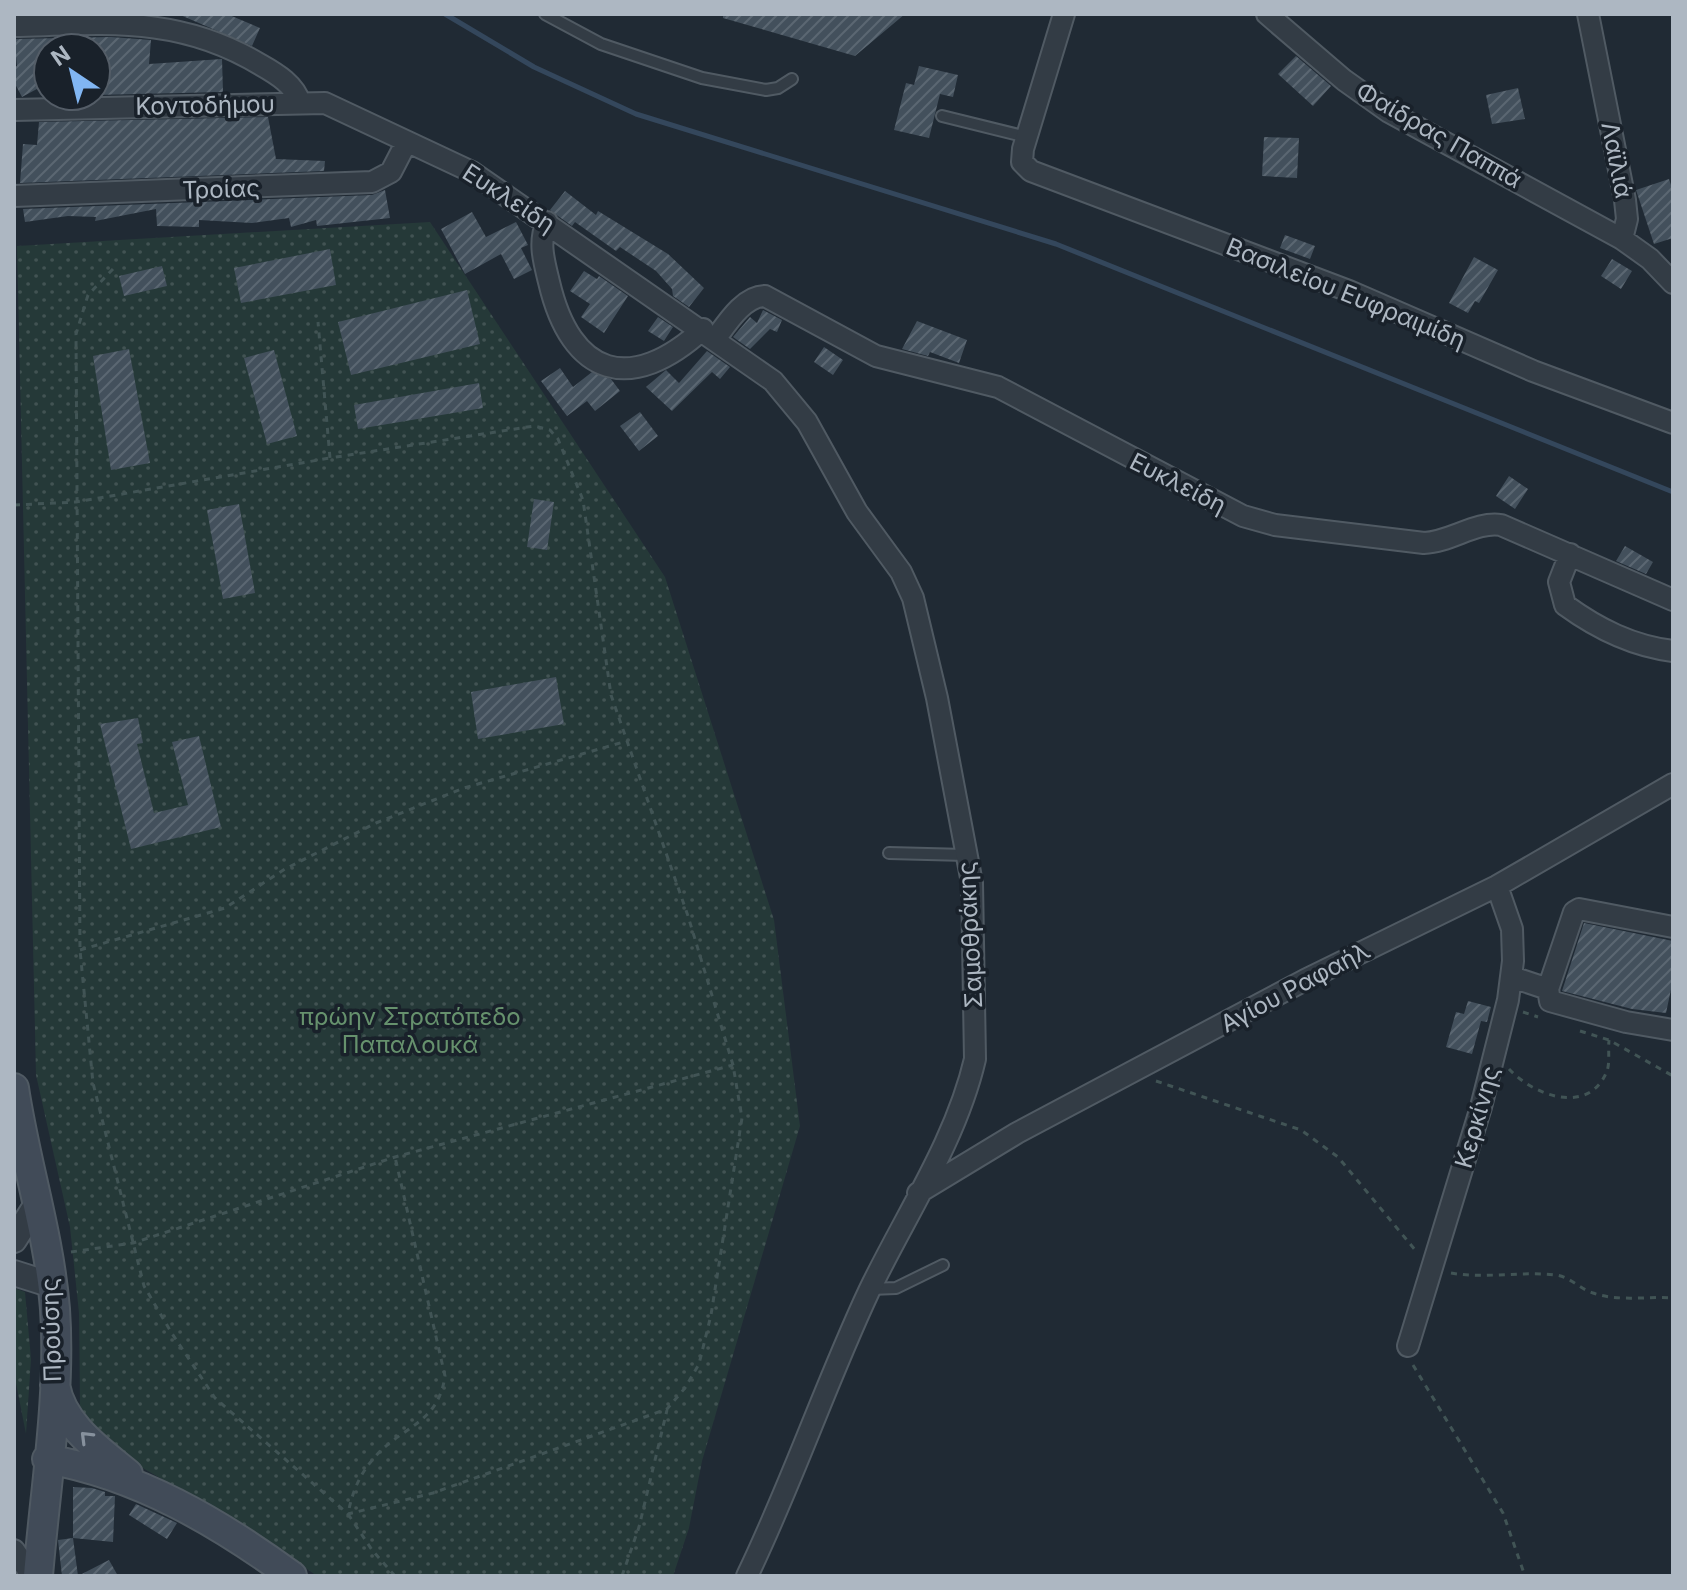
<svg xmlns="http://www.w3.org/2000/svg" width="1687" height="1590" font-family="Inter,sans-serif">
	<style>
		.grass { fill: url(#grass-dots) }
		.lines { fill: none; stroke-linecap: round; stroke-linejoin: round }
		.stream { stroke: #34475c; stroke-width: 5 }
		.building { fill: url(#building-hatch) }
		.service-casing { stroke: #505a63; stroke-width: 14 }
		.minor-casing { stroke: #505a63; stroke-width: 24 }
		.tertiary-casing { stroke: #505a63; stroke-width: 28 }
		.secondary-casing { stroke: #505a63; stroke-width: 32 }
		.path { stroke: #415455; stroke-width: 3; stroke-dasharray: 6 6; stroke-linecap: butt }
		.service { stroke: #333c45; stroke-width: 10 }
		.minor { stroke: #333c45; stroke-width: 20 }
		.tertiary { stroke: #333c45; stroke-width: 24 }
		.secondary { stroke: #414b58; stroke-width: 28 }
		.oneway { stroke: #87919d }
		.labels { text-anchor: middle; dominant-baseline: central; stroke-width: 7; stroke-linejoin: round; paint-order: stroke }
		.street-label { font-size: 24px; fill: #adb7c2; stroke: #19212a }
		.park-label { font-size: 24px; fill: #66916d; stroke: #19212a }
	</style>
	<defs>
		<pattern id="grass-dots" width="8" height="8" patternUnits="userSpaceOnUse" patternTransform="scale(2)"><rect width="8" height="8" fill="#253938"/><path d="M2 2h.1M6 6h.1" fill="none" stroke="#425353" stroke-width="1.8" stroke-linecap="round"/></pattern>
		<pattern id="building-hatch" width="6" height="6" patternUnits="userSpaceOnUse" patternTransform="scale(2)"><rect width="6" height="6" fill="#43505c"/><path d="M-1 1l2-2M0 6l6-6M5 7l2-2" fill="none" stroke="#5b6772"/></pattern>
	</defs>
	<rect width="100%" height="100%" fill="#202a34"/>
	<path class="grass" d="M430,222L665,577L774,920L800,1126L702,1461L689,1528L673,1576H317L257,1534L141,1467L100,1436L85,1420L80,1406L79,1313L70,1227L36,1075L17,246Z
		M14,1288L25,1292L31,1359L26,1434L14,1373Z"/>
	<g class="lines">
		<path class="stream" d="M445,14L534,67L636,114L1056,244L1673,492"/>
	</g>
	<path class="building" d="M178,14H227L260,28L252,46Z
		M723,14H905L855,56L723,18Z
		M111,37L151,40L149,64L222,59L223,92L96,95V48H48V83L22,97L14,82V67L17,66L14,39Z
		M1296,56L1331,86L1313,106L1278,74Z
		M919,66L958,75L953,97L940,94L929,138L894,130L906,83L914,85Z
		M1518,88L1525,119L1492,124L1486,95Z
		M268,117L276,159L325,161L324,171L20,183L23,144L37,145L39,122Z
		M1264,137L1299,138L1297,178L1262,176Z
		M1669,179L1673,191V238L1654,244L1636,190Z
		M385,190L390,218L317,226L316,220L291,227L289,218L252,223L199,220V227L157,226L156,209L95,221L96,217L68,216L25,222L23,209L372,195Z
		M565,191L596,215L598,211L668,254L704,288L689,307L673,296L672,289L656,271L620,247L616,251L575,222L572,226L558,216L550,210Z
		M472,212L486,237L516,222L528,245L521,248L532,270L514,279L501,254L465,274L441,229Z
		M1285,235L1315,246L1310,259L1280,248Z
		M330,249L336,285L241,303L234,268Z
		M1474,257L1498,270L1479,303L1475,301L1468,313L1449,303Z
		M1612,259L1632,271L1621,289L1601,276Z
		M162,266L167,286L124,296L119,276Z
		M584,271L597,279L599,276L628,296L604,333L581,317L590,304L570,291Z
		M467,290L480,344L351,375L338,322Z
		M763,310L782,320L777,332L770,329L750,349L733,337L750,317L757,323Z
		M658,317L673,327L664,341L648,331Z
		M917,321L967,340L959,363L930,352L928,356L902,349Z
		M824,347L843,360L833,375L814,362Z
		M129,349L150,463L111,470L93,356Z
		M274,350L297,436L267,444L244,358Z
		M707,351L730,367L720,379L712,372L672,411L646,387L666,370L679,383Z
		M560,368L573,387L592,372L611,379L620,391L595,411L587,401L567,416L541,381Z
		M479,383L483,408L358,429L354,405Z
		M640,412L658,436L639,451L620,426Z
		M1509,476L1528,489L1515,509L1496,496Z
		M534,499L554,502L547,550L527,547Z
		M239,504L255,593L223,599L207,510Z
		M1625,546L1653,562L1646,574L1616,561Z
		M556,677L564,724L478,739L471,692Z
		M138,718L143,743L137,744L154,813L188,805L172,742L199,736L221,827L131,849L100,724Z
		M1584,923L1673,941V980L1666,1013L1632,1009L1562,991Z
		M1468,1001L1491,1007L1487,1022L1481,1021L1472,1054L1446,1047L1456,1012L1464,1014Z
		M73,1487L92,1488L105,1492V1496H115L113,1542L73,1538Z
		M136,1504L177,1523L167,1539L129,1515Z
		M73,1538L78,1576L109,1560L118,1576H62L58,1540Z"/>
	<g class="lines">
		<defs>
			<path id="service" d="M545,14L601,44L702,78L766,90L778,88L792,79
				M942,116L1027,137
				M889,853L966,855
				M870,1289L896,1288L943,1265"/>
			<path id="minor" d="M1064,14L1023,149L1022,162L1031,171L1349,291L1533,371L1673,423
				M1267,14L1344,80L1389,112L1622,239L1650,259L1673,283
				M1588,14L1625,200L1627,219L1622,239
				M14,26C106,24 179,15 261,65C277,74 295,85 300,103
				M14,110L325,103L472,172L773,381L807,422L857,512L901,572L913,598L937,698L972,883L975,1059C956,1141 905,1216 869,1291C825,1385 792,1483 747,1576
				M14,196L372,182L391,172L406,143
				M547,222C538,243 544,261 549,282C571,377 631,395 703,329
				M716,338C727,323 744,296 765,296L876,356L998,387L1243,516L1275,525L1424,543C1451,542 1476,521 1501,525L1673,600
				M1570,554L1559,582L1565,605C1598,629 1632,646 1673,651
				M1512,977L1548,989L1550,1001L1626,1022L1673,1030
				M1548,989L1574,912L1579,909L1673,927
				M918,1193L1017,1133L1305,980L1497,886L1673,784
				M1408,1346L1481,1107L1508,1000L1513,961L1512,929L1497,886
				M14,1550L32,1576"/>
			<path id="tertiary" d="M14,1240L37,1204
				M14,1273L52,1285"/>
			<path id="secondary" d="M14,1088C25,1162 49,1234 55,1309C61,1395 45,1490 38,1576
				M55,1385C62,1425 99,1450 128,1474
				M47,1459C138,1475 218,1522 292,1576"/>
		</defs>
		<use href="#service" class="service-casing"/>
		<use href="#minor" class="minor-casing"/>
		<use href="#tertiary" class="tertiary-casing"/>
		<use href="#secondary" class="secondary-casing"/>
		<path class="path" d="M113,269L88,295L76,334L80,950L93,1083L144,1286L171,1332L215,1398L348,1514L433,1493L667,1409L685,1388L699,1364L711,1315L742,1118L733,1065L688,916L611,695L583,500L558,439L550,430L534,426L330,458L318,322
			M14,505L76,502L330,458
			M80,950L225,908L285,869L376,823L464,788L627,741
			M1523,1012L1538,1017
			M1580,1031L1609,1040L1673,1076
			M1509,1069C1534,1096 1589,1116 1607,1071C1610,1063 1608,1050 1609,1040
			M1156,1081L1301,1130L1338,1157L1416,1251
			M71,1252L133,1243L395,1157L733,1065
			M1451,1273C1485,1279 1520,1271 1555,1275C1569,1276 1580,1289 1593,1293C1619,1302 1647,1296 1673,1298
			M1413,1365L1503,1513L1525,1576
			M395,1576L372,1550L348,1514C352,1493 359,1475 374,1458C401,1426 438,1425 445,1376L395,1157
			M622,1576L639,1527L667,1410"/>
		<use href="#service" class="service"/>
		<use href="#minor" class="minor"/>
		<use href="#tertiary" class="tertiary"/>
		<use href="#secondary" class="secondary"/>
	</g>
	<defs><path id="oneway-chevron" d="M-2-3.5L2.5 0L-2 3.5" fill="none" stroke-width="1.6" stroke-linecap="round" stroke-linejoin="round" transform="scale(2)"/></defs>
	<use class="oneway" href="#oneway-chevron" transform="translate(86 1437) rotate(-135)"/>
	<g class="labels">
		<g class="street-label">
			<text transform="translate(205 105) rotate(-1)">Κοντοδήμου</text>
			<text transform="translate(1439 135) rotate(30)">Φαίδρας Παππά</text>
			<text transform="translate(1617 160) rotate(79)">Λαϊλιά</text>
			<text transform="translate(221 189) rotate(-2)">Τροίας</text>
			<text transform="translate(509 198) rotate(33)">Ευκλείδη</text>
			<text transform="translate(1346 293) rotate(22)">Βασιλείου Ευφραιμίδη</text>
			<text transform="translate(1178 483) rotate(27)">Ευκλείδη</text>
			<text transform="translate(970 935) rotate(-93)">Σαμοθράκης</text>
			<text transform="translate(1295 987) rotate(-28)">Αγίου Ραφαήλ</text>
			<text transform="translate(1477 1117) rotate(-74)">Κερκίνης</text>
			<text transform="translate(51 1330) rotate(-92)">Προύσης</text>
		</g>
		<g class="park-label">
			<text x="410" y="1016">πρώην Στρατόπεδο<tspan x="410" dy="28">Παπαλουκά</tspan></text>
		</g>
	</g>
	<rect width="1687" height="1590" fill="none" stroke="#adb7c2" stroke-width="32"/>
	<g transform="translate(72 72) rotate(325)"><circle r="38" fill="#19212a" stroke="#545d67" stroke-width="2"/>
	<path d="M0-6L14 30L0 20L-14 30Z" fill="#81b6f3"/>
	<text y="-12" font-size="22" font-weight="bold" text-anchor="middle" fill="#adb7c2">N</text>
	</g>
</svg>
